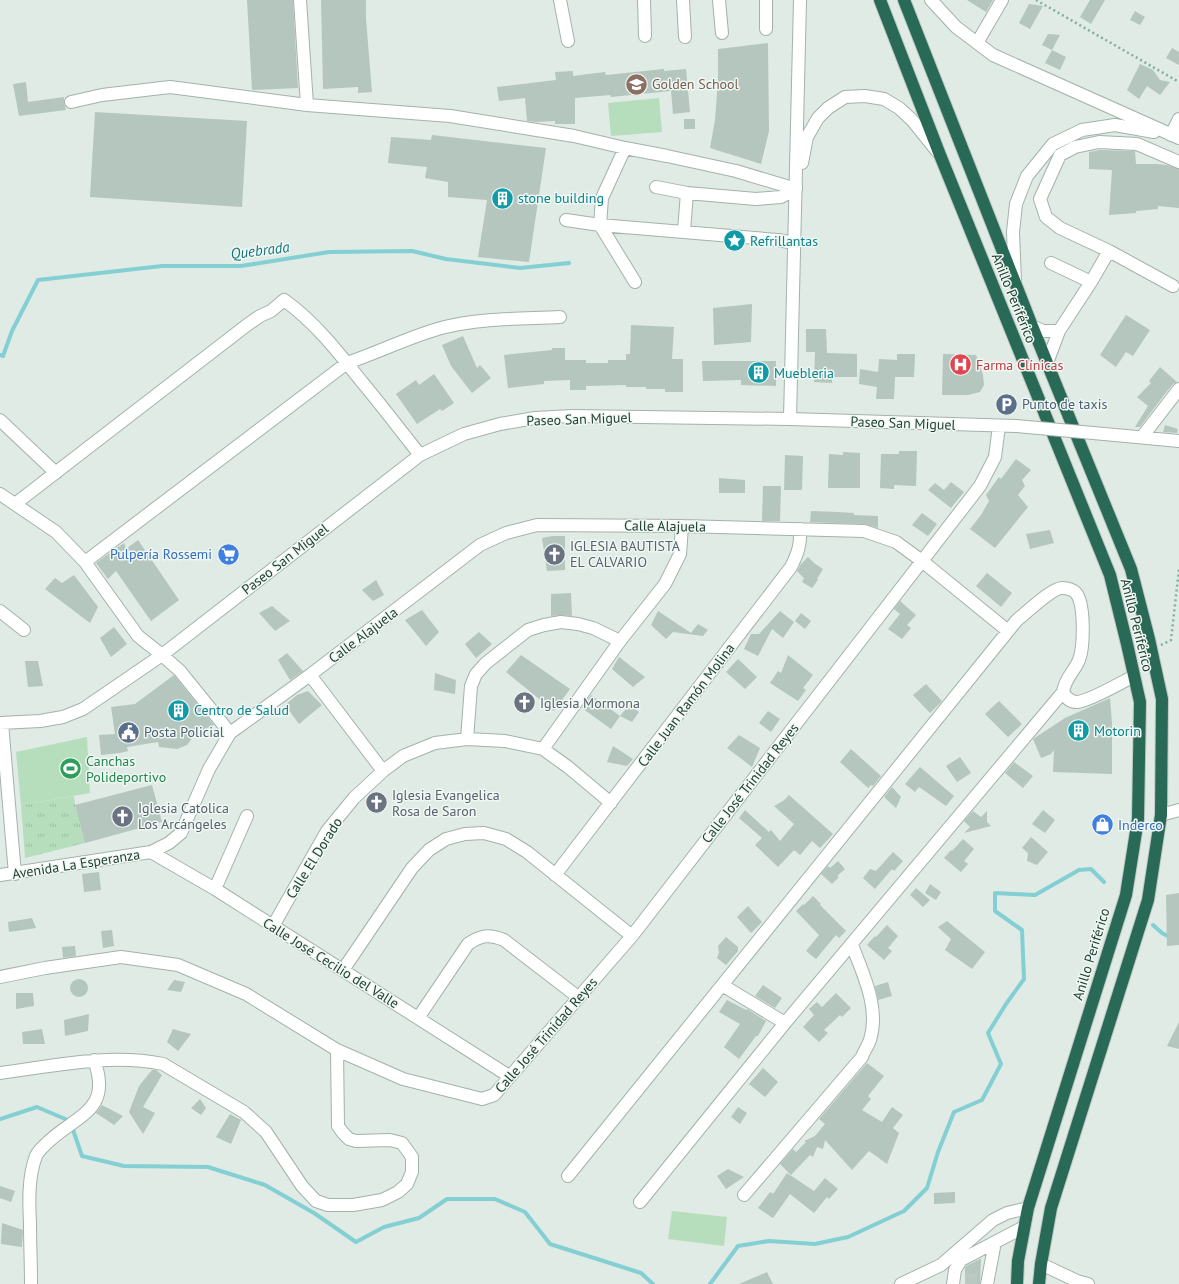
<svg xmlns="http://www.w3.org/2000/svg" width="1179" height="1284" font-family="'PT Sans',sans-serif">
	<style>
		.grass { fill: #b6debd }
		.park { fill: url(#park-tufts) }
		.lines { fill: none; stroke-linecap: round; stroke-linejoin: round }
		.stream { stroke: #83cfd4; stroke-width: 4 }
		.building { fill: #b4c6bd }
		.minor-tunnel { stroke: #b9c8c0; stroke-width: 12; stroke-dasharray: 12 6; stroke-linecap: butt }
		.minor-casing { stroke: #a2b3ab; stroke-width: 14 }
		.highway-casing { stroke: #c0c8c5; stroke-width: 14 }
		.path { stroke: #7db19c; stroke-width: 2.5; stroke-dasharray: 2 3; stroke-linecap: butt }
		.minor { stroke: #fff; stroke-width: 12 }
		.highway { stroke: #296a57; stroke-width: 12 }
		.minor-bridge-casing { stroke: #a2b3ab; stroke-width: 14; stroke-linecap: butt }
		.minor-bridge { stroke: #fff; stroke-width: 12 }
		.labels { text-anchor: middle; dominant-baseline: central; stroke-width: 3; stroke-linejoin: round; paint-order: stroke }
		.education-label { font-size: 14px; fill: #785e54; stroke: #eff8f3; text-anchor: start }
		.culture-label { font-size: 14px; fill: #0d838f; stroke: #eff8f3; text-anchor: start }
		.street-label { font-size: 14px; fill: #1f3c31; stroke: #eff8f3 }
		.health-label { font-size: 14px; fill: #be3a42; stroke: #eff8f3; text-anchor: start }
		.service-label { font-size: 14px; fill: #4e5e75; stroke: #eff8f3; text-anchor: start }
		.worship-label { font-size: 14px; fill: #5b616d; stroke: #eff8f3; text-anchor: start }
		.shop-label { font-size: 14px; fill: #366cbe; stroke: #eff8f3; text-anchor: end }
		.leisure-label { font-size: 14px; fill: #27864d; stroke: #eff8f3; text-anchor: start }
		.water-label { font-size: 15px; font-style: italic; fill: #16737b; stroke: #eff8f3 }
	</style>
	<defs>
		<pattern id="park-tufts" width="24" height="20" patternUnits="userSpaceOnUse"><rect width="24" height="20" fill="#b6debd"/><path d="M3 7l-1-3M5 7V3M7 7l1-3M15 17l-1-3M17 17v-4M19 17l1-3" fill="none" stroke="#9cbfa3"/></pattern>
	</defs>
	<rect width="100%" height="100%" fill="#dfebe4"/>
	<path class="grass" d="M659,98L662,132L611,136L608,103Z
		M87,737L90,793L21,805L16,752Z
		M672,1211L727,1217L724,1246L668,1239Z"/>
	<path class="park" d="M74,796L75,805L85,843L25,858L21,805Z"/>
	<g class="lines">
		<path class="stream" d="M0,355L3,356L12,331L38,280L162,266H241L329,252L412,251L446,259L520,268L569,263
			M1153,925L1162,933L1179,942
			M0,1119L37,1107L70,1121L82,1156L124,1166L208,1167L265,1185L314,1213L356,1242L384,1227L419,1218L447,1199H495L525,1212L550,1244L641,1273L653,1284
			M710,1284L738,1246L769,1241L815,1244L848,1237L904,1211L927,1188L938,1152L954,1112L982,1100L1001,1064L988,1033L1006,1004L1024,979L1022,930L995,911V893L1035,895L1079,870L1091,869L1104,882"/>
	</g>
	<path class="building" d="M247,0H293L298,88L252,90Z
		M321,0H366V19L372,92L358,93V87L323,89Z
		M967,0H993L986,12Z
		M1090,0H1105L1091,24L1080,17Z
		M1029,4L1043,6L1030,29L1019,23Z
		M1135,11L1145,17L1140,25L1130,20Z
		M1048,34L1060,35L1052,50L1042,45Z
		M768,43L769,131L761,164L710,148L715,120L718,80V49Z
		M1172,48L1179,52V65L1166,58Z
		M1052,50L1066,57L1060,70L1045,63Z
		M1140,64L1153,70L1160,80L1170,82L1160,95L1147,86L1139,99L1127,90Z
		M664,69V71L686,69L690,112L673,114L671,91L611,97L610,95L575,98V124H555V121L536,122L527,121L525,98L499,101L497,87L556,80L555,72L573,71V76L605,72L606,75Z
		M26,82L28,102L64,97V103L66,110L19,116L13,84Z
		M95,112L247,121L242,207L90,197Z
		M684,119H695V129H684Z
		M432,135L546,148L529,262L478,257L487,200L448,197V182L425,178L427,167L388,163L391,137L431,140Z
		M1100,150L1135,151L1136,164H1157L1167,165L1179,169V208L1158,206V209L1136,211V213L1109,215L1112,170L1089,169V152Z
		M752,304L751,342L714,345L713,308Z
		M1126,315L1150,330L1133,356L1126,352L1116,367L1100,355Z
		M631,325L674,327L672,359H683V392H665V389H646V387H626V385L586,386V390H570V380L544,381V384L508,388L504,355L552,350V348H565V360H586V363H608V360H626V354H630Z
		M806,329H826L827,353L857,354V377H832V383L814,382L815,352H806Z
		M463,336L477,368L480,365L491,378L472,393L451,366L442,345Z
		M897,354H915L914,377H895L894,399H876L877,387L859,384L860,369L878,372L879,359L897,360Z
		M943,354L976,355L983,375L984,385L980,392L968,395H942Z
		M702,361H776V386L741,385V380L703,381Z
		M1160,367L1177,382L1173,384L1164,395L1140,427H1135L1148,406L1137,397L1151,383L1149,381Z
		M434,374L454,403L442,411L440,409L417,424L396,394L416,380L419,385Z
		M1165,425L1178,429L1177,433L1163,432Z
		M899,451H917L916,486L894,485V489L880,488L881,454H899Z
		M843,452L860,453V488H828L829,454L843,455Z
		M785,455L803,456L802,490H784Z
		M1016,459L1031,470L1022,480L1025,486L1018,495L1028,507L995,548L970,529L981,515L989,501L986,495L999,477L1001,479Z
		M719,478L745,480V493H719Z
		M951,482L964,492L951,508L928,490L935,483L944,490Z
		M763,486H781L780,521H762Z
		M811,511L838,512L854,513V515L878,516V528L864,524L810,522Z
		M922,513L937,524L928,536L912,525Z
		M1050,530L1054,543L1030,549L1026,534Z
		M553,536H565V570L547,571L542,538Z
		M138,540L179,600L151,621L116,571L108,579L96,563L124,543L126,549Z
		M808,557L814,563L823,569L817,579L818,580L812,588L802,582L804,578L797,571L801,564Z
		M987,573L1012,593L1001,607L976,586Z
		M74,575L98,607L90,623L45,589L55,578L62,583Z
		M376,580L384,595L373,601L362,590Z
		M571,593L572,616L562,615L551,616V594Z
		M900,601L916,615L907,625L911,628L902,639L888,629L900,614L894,609Z
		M272,606L290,621L275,631L259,613Z
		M422,610L439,632L426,646L405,620Z
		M658,611L691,633L698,624L708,630L703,636L673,632L666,639L651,625Z
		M780,611L794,622L783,638L772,629L758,656L744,649L751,634H759Z
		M801,613L811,621L805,629L795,621Z
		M114,627L127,644L111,657L100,638Z
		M479,632L492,644L476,658L465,644Z
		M287,653L303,671L290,680L278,660Z
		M521,655L570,689L554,711L506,672Z
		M788,655L813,675L803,688L806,690L798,701L770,683L778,671L781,673Z
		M619,657L645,677L633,687L612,669Z
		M738,659L757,677L745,689L726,672Z
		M25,661H38L43,686L28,687Z
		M435,673L456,680L455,694L434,690Z
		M174,675L214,725L196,733L187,745L177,749L159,747L158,742L127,747L128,751L120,753L101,755L99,735L115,734L111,707L135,704Z
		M926,684L942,701L930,713L913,695Z
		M308,691L322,705L299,724L285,705L297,695Z
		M591,695L620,716L611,729L582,708Z
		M1110,698L1112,723V774L1053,772L1054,750L1051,754L1041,758L1033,739L1065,718Z
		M999,701L1022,724L1008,737L985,714Z
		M629,705L639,712L632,722L620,716Z
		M768,711L780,719L771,732L759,723Z
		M739,735L760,748L752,767L727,748Z
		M613,746L633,759L627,766L607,762Z
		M851,749L881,776L873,786L871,785L868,788L840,762Z
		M960,757L971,773L957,782L946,766Z
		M1014,762L1033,776L1023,788L1005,773Z
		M920,767L954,796L946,806L919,787L915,792L905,784Z
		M152,785L162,822L85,843L75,805Z
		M892,787L901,797L896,808L884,797Z
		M789,795L833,834L820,848L812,841L800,855L794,850L778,867L755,845L762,838L739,818L745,810L769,832L771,830L780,841L794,824L774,806L783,801Z
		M1043,810L1055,820L1045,833L1032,824Z
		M973,811L981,817L987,811V822L991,826L964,833L970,827L964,821Z
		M1097,818L1110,819L1109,832L1095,831Z
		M1031,837L1048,852L1037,865L1027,861L1028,853L1022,848Z
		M963,839L974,849L964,861L968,864L961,872L944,858L951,850L952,851Z
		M893,852L903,861L894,871L892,869L875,889L863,878L870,869L876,871Z
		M838,861L845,869L837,876L839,877L832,884L821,874L828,866L830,868Z
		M99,872L101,890L84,892L82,874Z
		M930,884L941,892L936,900L925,893Z
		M916,888L930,900L923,907L910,895Z
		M1179,893V945L1167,946L1166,895Z
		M813,896L821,904L820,905L846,931L839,938L836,935L816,959L806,951L819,935L796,911L803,904L804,905Z
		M748,906L762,922L751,933L737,917Z
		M32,918L36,928L9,932L8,922Z
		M947,921L985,952L972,969L945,950L951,939L938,927Z
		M887,925L898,936L888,948L892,951L884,960L867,945L875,936L876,937Z
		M112,930L114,946L103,948L101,931Z
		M726,937L738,947V951L726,965L717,958L719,953L718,946Z
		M75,946L76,956L63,958L62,947Z
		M70 988a9 9 0 1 1 18 0a9 9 0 1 1-18 0Z
		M174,980L185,982L181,992L167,990Z
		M888,982L892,996L878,1000L875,986Z
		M763,985L782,998L775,1008L755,996Z
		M16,993H33L34,1006L16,1009Z
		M836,993L851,1008L842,1017L840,1015L824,1030L828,1033L819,1042L803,1027L814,1015L809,1009L817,1002L822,1007Z
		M727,1000L746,1010L747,1009L766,1021L758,1036H756L739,1059L724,1047L740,1024L719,1012Z
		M89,1014L88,1031L65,1036L64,1020Z
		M1179,1022V1049L1167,1046Z
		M42,1029L45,1044H23L22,1032Z
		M173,1029L191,1034L178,1051L167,1042Z
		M867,1063L884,1076L868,1096L871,1099L862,1110L882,1122L892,1107L903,1115L893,1128L899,1133L887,1164L869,1151L852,1170L825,1140L823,1149L817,1147L813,1157L810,1155L791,1175L780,1164L793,1149L796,1152L806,1142L804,1141L815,1136L825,1124L819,1119Z
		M763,1068L778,1082L765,1097L749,1084Z
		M152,1070H156L162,1075L143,1107L155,1113L143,1134L129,1112L139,1086Z
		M200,1099L206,1108L201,1115L191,1108Z
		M102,1105L123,1116L114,1125L96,1113Z
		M738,1107L747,1113L740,1124L731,1117Z
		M230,1114L241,1120L231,1144L216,1137Z
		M728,1169L744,1177L726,1189L717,1176Z
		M787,1173L814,1191L825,1178L838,1189L829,1199L827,1197L814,1213L790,1194L773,1218L758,1208L770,1192L773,1194Z
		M0,1186L15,1191L11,1202L0,1198Z
		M955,1192V1203L934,1204V1193Z
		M2,1223L23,1230L22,1247L1,1244Z
		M980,1259H981L980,1284H965V1268L966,1266Z
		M767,1272L773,1284H739Z"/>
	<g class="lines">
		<path class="minor-tunnel" d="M965,1279H981"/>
		<defs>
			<path id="minor" d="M300,0L307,105
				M560,0L568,41
				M644,0L645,36
				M683,0L685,37
				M719,0L722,33
				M766,0V29
				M931,0L956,27L993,55L1179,138
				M977,43L1002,0
				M71,102L102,95L170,87L307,105L450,116L574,136L625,148L667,156L736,171L796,189
				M1171,135L1179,119
				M625,148L602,198L600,225L635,282
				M802,163L807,137L818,118L828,108L845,97L865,96L884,99L899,108L912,120L937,151
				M656,187L687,193L756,199L781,197L796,189V185
				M566,220L600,225L778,240L794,243
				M684,231L687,193
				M1051,263L1091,282
				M1015,281L1013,232L1016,204L1027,176L1053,144L1082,130L1115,125L1154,132
				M1173,286L1109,251L1060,228L1046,217L1040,199L1060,155L1075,147L1099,142L1137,144L1179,162
				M1032,326L1043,331H1059
				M1047,363L1059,331L1091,282L1109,251
				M790,419L800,0
				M0,420L56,473
				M1126,436L1179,441
				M1142,437L1179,389
				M0,494L56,532L85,562L138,636L162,655L180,671L230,733
				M15,504L247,325L260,316L271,311L284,300C315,322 339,353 362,382C382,406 401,431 420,455
				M85,562L347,363C379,352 409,337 441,328C479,318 521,319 560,317
				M0,611L24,630
				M310,675L383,771
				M0,723L40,721L63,717L83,709L162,655L420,455L464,434L500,424L535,418L572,416L790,419L1016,426
				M2,723L15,874
				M467,739L471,686L476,674L486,663L528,630L544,625L561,622L578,624L593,628L620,641
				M543,749L620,641L665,584L680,554L682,526
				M1161,815L1179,810
				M151,852L215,889L509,1076
				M0,875L151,852L169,843L181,833L209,769L230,733L310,675L480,545L506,533L537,525L682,526L864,531L896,542L922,561L1008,631
				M555,875L791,567C798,553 801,544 800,529
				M215,889L247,816
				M273,926L327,831L354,798L383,771L403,756L435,743L467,739L505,741L543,749L568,767L611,803
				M343,970L412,868L429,850L446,839L465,834L484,833L506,839L527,852L632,936
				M0,977L45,968L121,957L178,965L246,994L337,1050
				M722,985L785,1023
				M418,1018L468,944C481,935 489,934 504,940L578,997
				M0,1073C54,1066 109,1053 163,1064L244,1112L266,1132L302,1186L316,1201L328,1205H353L382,1200L398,1192L407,1184L412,1172V1157L402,1143L390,1140L356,1141L349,1139L343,1133L338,1126L337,1050L403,1079L482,1099L494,1095L632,936L980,486L995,457L999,426
				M568,1176L1017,620C1026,613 1052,588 1062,588C1067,588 1073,590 1076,593C1085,604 1084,647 1079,660C1074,672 1065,678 1063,692C1066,698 1070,702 1077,702C1090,701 1122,682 1134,676
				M744,1195L862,1057C864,1051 868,1046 870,1040C880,1008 863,974 852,945
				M640,1202L785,1023L1063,692
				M1041,1264L1077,1281L1088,1284
				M31,1284C31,1264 30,1243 30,1223C29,1202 28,1177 36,1156C38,1151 43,1147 47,1143C76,1115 113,1111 94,1060
				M901,1284L941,1265L993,1220L1007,1213L1028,1208
				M953,1284L955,1270L961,1260L1024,1227
				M987,1284L995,1242"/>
			<path id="highway" d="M880,0L940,155L1110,575L1127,644L1140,702L1138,819L1126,895L1028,1208L1018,1261L1017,1284
				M904,0L1032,326L1131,569L1149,639L1162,699L1161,815L1148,900L1051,1208L1041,1264L1039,1284"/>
		</defs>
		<use href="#minor" class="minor-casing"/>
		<use href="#highway" class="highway-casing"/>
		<path class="path" d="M1036,0L1179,82
			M1161,645L1171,640L1179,569"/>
		<use href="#minor" class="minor"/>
		<use href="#highway" class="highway"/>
		<defs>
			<path id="minor-bridge" d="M1016,426L1126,436"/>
		</defs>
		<use href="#minor-bridge" class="minor-bridge-casing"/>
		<use href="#minor-bridge" class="minor-bridge"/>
	</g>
	<defs>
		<symbol id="school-disc" viewBox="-11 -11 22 22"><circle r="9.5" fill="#8d6e63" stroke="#eff8f3"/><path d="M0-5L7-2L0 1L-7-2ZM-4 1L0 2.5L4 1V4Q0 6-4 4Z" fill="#fff"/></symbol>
		<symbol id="building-disc" viewBox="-11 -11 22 22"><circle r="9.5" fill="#0f9aa8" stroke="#eff8f3"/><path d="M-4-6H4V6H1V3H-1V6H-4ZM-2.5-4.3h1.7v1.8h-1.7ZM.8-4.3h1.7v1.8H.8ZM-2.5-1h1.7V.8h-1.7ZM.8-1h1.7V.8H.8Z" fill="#fff"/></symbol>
		<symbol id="sight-disc" viewBox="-11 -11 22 22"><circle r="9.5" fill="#0f9aa8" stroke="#eff8f3"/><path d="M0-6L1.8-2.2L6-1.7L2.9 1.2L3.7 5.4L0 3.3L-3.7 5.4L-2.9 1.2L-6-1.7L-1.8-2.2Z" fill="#fff"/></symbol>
		<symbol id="hospital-disc" viewBox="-11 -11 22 22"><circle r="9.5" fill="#e0444e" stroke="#eff8f3"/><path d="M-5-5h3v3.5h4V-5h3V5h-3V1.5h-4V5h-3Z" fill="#fff"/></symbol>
		<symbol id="parking-disc" viewBox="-11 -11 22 22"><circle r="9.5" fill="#5c6f8a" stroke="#eff8f3"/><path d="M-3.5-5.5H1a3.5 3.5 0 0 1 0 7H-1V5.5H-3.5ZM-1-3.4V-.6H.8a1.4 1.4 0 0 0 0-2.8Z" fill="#fff"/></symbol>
		<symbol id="supermarket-disc" viewBox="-11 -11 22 22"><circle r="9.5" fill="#3f7fe0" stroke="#eff8f3"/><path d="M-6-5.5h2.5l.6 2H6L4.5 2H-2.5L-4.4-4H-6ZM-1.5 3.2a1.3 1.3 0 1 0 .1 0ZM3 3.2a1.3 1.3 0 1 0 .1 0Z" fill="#fff"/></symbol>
		<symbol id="church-disc" viewBox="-11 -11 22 22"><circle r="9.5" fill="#6b7280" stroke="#eff8f3"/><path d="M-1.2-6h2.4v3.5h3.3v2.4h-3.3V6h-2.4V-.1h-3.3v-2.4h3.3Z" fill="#fff"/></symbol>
		<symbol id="civic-disc" viewBox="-11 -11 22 22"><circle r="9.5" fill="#5c6f8a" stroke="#eff8f3"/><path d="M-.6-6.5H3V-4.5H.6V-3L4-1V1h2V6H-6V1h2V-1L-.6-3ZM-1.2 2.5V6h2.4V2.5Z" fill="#fff"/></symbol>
		<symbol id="stadium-disc" viewBox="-11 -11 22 22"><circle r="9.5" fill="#2e9e5b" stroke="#eff8f3"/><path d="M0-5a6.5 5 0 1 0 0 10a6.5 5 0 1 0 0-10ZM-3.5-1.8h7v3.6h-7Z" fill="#fff"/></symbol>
		<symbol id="shop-disc" viewBox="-11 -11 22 22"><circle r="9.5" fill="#3f7fe0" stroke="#eff8f3"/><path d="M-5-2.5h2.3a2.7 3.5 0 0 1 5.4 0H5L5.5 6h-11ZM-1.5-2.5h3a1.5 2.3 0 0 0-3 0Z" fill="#fff"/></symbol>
	</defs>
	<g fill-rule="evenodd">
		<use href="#school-disc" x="624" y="72" width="25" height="25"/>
		<use href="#building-disc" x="490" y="186" width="25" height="25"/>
		<use href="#sight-disc" x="722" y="228" width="25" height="25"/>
		<use href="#hospital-disc" x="948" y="352" width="25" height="25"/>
		<use href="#building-disc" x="746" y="360" width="25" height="25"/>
		<use href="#parking-disc" x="994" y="392" width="25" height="25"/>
		<use href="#supermarket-disc" x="216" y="542" width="25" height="25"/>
		<use href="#church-disc" x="542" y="542" width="25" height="25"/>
		<use href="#church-disc" x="512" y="690" width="25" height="25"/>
		<use href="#building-disc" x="166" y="698" width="25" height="25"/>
		<use href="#building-disc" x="1066" y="718" width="25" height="25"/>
		<use href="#civic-disc" x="116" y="720" width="25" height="25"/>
		<use href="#stadium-disc" x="58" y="756" width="25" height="25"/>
		<use href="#church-disc" x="364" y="790" width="25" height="25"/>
		<use href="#church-disc" x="110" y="804" width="25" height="25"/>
		<use href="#shop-disc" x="1090" y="812" width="25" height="25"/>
	</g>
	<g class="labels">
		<g class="education-label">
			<text x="652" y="84">Golden School</text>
		</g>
		<g class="culture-label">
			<text x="518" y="198">stone building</text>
			<text x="750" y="241">Refrillantas</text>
			<text x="774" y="373">Muebleria</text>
			<text x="194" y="710">Centro de Salud</text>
			<text x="1094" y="731">Motorin</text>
		</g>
		<g class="street-label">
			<text transform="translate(1014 298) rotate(68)">Anillo Periférico</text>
			<text transform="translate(579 419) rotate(-2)">Paseo San Miguel</text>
			<text transform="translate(903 423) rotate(2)">Paseo San Miguel</text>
			<text transform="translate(665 526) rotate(1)">Calle Alajuela</text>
			<text transform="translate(285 559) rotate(-38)">Paseo San Miguel</text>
			<text transform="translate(1137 625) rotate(76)">Anillo Periférico</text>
			<text transform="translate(363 635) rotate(-37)">Calle Alajuela</text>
			<text transform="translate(686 705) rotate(-53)">Calle Juan Ramón Molina</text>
			<text transform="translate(750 783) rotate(-52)">Calle José Trinidad Reyes</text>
			<text transform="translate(314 858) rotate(-58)">Calle El Dorado</text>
			<text transform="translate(76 864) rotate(-9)">Avenida La Esperanza</text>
			<text transform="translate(1091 954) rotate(-73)">Anillo Periférico</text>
			<text transform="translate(331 963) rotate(32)">Calle José Cecilio del Valle</text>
			<text transform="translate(546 1035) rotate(-49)">Calle José Trinidad Reyes</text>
		</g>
		<g class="health-label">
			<text x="976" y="365">Farma Clínicas</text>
		</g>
		<g class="service-label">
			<text x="1022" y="404">Punto de taxis</text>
			<text x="144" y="732">Posta Policial</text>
		</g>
		<g class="worship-label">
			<text x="570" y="546">IGLESIA BAUTISTA<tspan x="570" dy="16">EL CALVARIO</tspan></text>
			<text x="540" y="703">Iglesia Mormona</text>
			<text x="392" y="795">Iglesia Evangelica<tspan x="392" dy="16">Rosa de Saron</tspan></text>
			<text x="138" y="808">Iglesia Catolica<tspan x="138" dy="16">Los Arcángeles</tspan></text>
		</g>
		<g class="shop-label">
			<text x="212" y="554">Pulpería Rossemi</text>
			<text x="1118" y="825" text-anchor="start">Inderco</text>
		</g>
		<g class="leisure-label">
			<text x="86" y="761">Canchas<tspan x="86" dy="16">Polideportivo</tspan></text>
		</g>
		<g class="water-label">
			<text transform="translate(260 250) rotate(-7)">Quebrada</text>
		</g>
	</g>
</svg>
